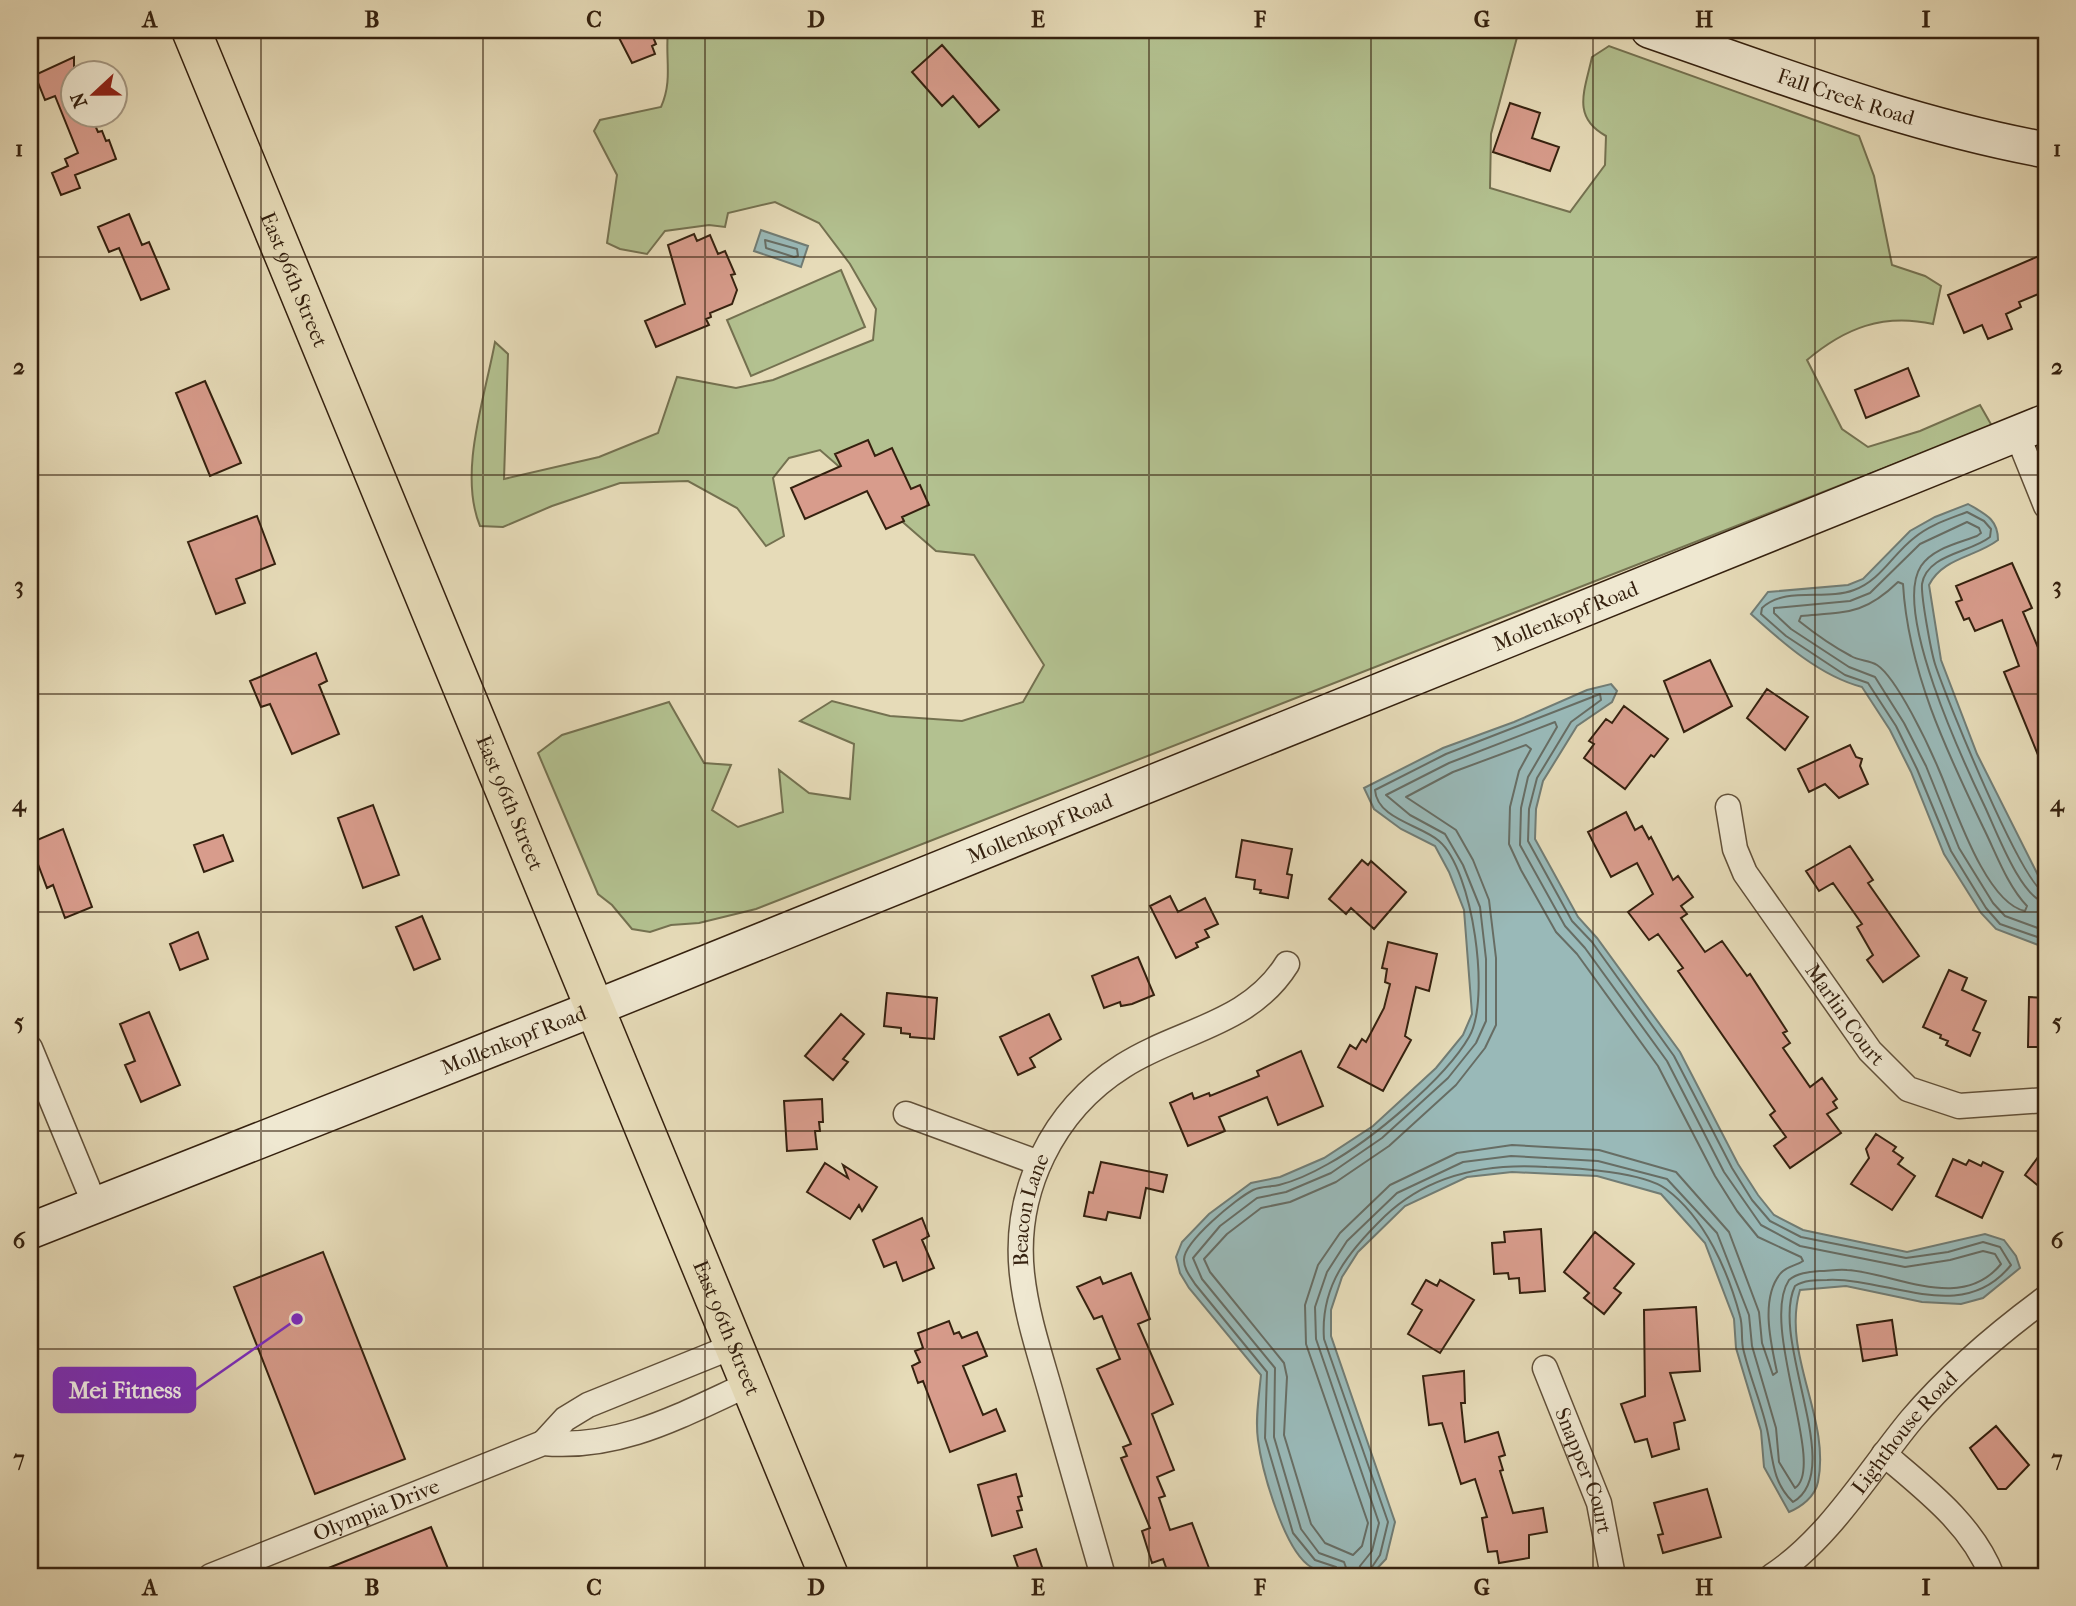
<svg xmlns="http://www.w3.org/2000/svg" width="2076" height="1606" font-family="'IM FELL French Canon',serif">
	<style>
		.green { fill: #b3c190; stroke: #747150; stroke-width: 2 }
		.water { fill: #99b9b8; stroke: #717c74; stroke-width: 2 }
		.lines { fill: none; stroke-linecap: round; stroke-linejoin: round }
		.shore { stroke: #676d64; stroke-width: 2 }
		.building { fill: #d89c8c; stroke: #35210f; stroke-width: 2 }
		.street-casing { stroke: #615039; stroke-width: 27 }
		.secondary-casing { stroke: #35210f; stroke-width: 38 }
		.primary-casing { stroke: #35210f; stroke-width: 41 }
		.street { stroke: #efe8d1; stroke-width: 24 }
		.secondary { stroke: #efe8d1; stroke-width: 35 }
		.primary { stroke: #e6dbb8; stroke-width: 38 }
		.grid { fill: none; stroke: #35210f; stroke-width: 2; stroke-opacity: 0.55 }
		.labels { text-anchor: middle; dominant-baseline: central; stroke-width: 5; stroke-linejoin: round; paint-order: stroke }
		.street-label { font-size: 21px; fill: #35210f; stroke: #efe8d1 }
		.leader { fill: none; stroke: #7b2cbf; stroke-width: 2.5 }
		.callout-dot { fill: #7b2cbf; stroke: #efe8d1; stroke-width: 2.5 }
		.callout { fill: #7b2cbf; stroke: #7b2cbf; stroke-width: 2.5 }
		.callout-label { font-size: 23px; text-anchor: middle; font-weight: bold; fill: #fff }
		.neatline { fill: none; stroke: #35210f; stroke-width: 2.5 }
		.grid-label { font-size: 23px; text-anchor: middle; font-weight: bold; fill: #35210f }
	</style>
	<rect width="100%" height="100%" fill="#e6dbb8"/>
	<filter id="stains"><feTurbulence type="fractalNoise" baseFrequency=".00286" numOctaves="4"/><feColorMatrix values="0 0 0 0 .2 0 0 0 0 .09 0 0 0 0 .02 0 0 0 .5 -.17"/></filter>
	<radialGradient id="worn" r=".72"><stop offset=".6" stop-color="#630" stop-opacity="0"/><stop offset="1" stop-color="#630" stop-opacity=".3"/></radialGradient>
	<path class="green" d="M668,30H1519L1491,134L1490,188L1570,212L1605,165L1606,136C1571,117 1585,90 1592,57L1609,46L1859,136L1874,176L1892,265L1925,276L1941,286L1933,324C1883,313 1845,328 1807,360L1842,429L1868,447L1920,431L1980,405L1992,426L756,909L699,923L671,925L650,932L632,929L612,905L598,894L538,753L562,735L669,702L704,763L731,765L712,810L738,827L783,812L779,770L809,793L850,799L854,744L800,721L832,701L890,716L962,721L1023,702L1044,665L974,555L936,551L820,450L789,458L773,478L784,536L766,546L737,508L688,481L620,483L552,506L503,527L480,526C458,473 485,397 495,342L508,354L504,479L599,457L658,433L677,377L736,388L773,380L873,340L876,309L850,264L819,223L775,202L728,213L725,227L709,225L665,231L647,254L620,249L607,243L617,175L594,131L600,120L661,107C673,80 665,59 668,30Z
		M841,270L865,327L751,376L727,320Z"/>
	<path class="water" d="M761,230L808,246L801,267L754,251Z
		M1968,504C1985,514 1998,519 1998,540C1976,557 1942,558 1929,585L1941,660L1977,754L2046,891V948L1996,929L1981,913L1944,854L1911,772L1890,730L1862,687C1820,676 1783,643 1751,614L1768,592L1848,585L1863,579L1910,531L1935,517Z
		M1611,684L1617,691L1612,702L1577,726L1543,781L1536,809L1535,839L1578,917L1597,938L1680,1052L1738,1164L1758,1195L1774,1215L1803,1230L1907,1252L1985,1234L2004,1240L2016,1256L2020,1268L1983,1298L1961,1304L1922,1302L1846,1286L1800,1290C1781,1354 1831,1418 1818,1482C1815,1497 1801,1507 1789,1512L1764,1467L1761,1431L1736,1348L1734,1319L1705,1243L1661,1194L1597,1176L1512,1172L1467,1177L1405,1206L1358,1252L1342,1277L1331,1310V1336L1395,1522L1386,1559L1370,1576C1352,1576 1328,1577 1311,1567C1284,1551 1262,1470 1258,1440C1255,1419 1259,1396 1261,1375L1189,1288L1180,1273L1176,1257L1182,1242L1209,1214L1251,1183L1280,1177L1324,1158L1373,1126L1436,1068L1463,1035L1472,1014L1464,910L1449,872L1435,846L1401,829L1374,809L1364,788L1443,748L1514,722L1587,690Z"/>
	<g class="lines">
		<path class="shore" d="M765,240L797,249L798,256L794,257L766,248Z
			M1898,582L1903,584C1908,670 1946,750 1983,827C1996,853 2007,885 2027,906L2025,911C1985,903 1954,804 1939,770C1929,746 1897,678 1877,665C1869,660 1859,661 1851,656C1834,647 1814,633 1799,621L1801,616C1846,612 1864,615 1898,582Z
			M1526,745L1531,749L1519,771L1510,807L1509,844L1521,870L1556,932L1577,954L1658,1066L1715,1176L1737,1211L1758,1237L1801,1257L1803,1261C1796,1266 1786,1266 1780,1274C1760,1299 1771,1344 1777,1372L1773,1375L1762,1343L1759,1312L1729,1232L1676,1172L1599,1150L1512,1145L1457,1153L1390,1185L1340,1233L1318,1265L1305,1305L1306,1344L1368,1523L1362,1546L1353,1555L1325,1543L1311,1524L1284,1435L1287,1377L1284,1363L1210,1272L1204,1259L1227,1234L1261,1208L1290,1202L1336,1182L1389,1146L1456,1085L1485,1048L1496,1025V958L1489,900L1473,860L1456,830L1406,797L1453,772Z
			M2046,893C2024,891 1945,695 1935,664C1931,651 1921,597 1922,584C1927,554 1970,553 1990,537L1991,529L1984,521L1967,512C1949,519 1929,525 1914,538C1893,554 1880,581 1854,590C1826,601 1785,586 1762,608L1761,614L1786,636L1845,675L1868,683L1896,726L1917,769L1951,851L1986,908L2000,924L2046,940
			M2046,902C2022,901 1995,828 1985,807C1963,761 1892,610 1921,566C1933,548 1959,543 1977,536L1981,533L1979,528L1967,522L1920,544L1870,593L1850,601L1774,608V613L1791,629L1849,667L1875,677L1904,723L1926,766L1959,848L1993,903L2005,916L2046,931
			M1340,1576L1336,1567L1315,1560L1293,1533L1265,1438L1267,1372L1195,1284C1190,1276 1184,1269 1184,1260C1183,1242 1237,1198 1253,1190C1261,1186 1271,1187 1279,1185C1295,1181 1314,1172 1328,1164C1370,1141 1445,1079 1469,1037C1491,1000 1473,870 1439,841C1421,825 1377,819 1375,790L1446,754L1600,694L1601,700L1571,722L1537,778L1529,809L1528,841L1572,921L1592,942L1674,1056L1732,1168L1752,1200L1770,1221L1801,1237L1906,1258L1948,1252L1983,1242L2000,1247L2011,1265C1962,1326 1889,1277 1827,1280C1816,1280 1804,1280 1795,1286C1769,1340 1847,1471 1793,1502C1771,1481 1773,1456 1767,1429C1761,1402 1749,1375 1743,1348C1741,1337 1743,1326 1740,1316C1728,1271 1705,1218 1666,1189C1643,1172 1577,1168 1547,1167C1489,1163 1429,1174 1385,1216C1349,1251 1320,1285 1324,1339L1388,1522L1380,1555L1366,1576
			M1349,1576L1344,1562L1319,1553L1301,1529L1274,1437L1275,1368L1202,1279L1193,1258L1220,1226L1257,1198L1286,1192L1331,1173L1382,1138L1448,1078L1476,1043L1486,1021V959L1480,907L1463,865L1445,834L1410,815L1386,795L1449,763L1555,722L1557,727L1528,777L1521,808L1520,845L1565,926L1585,948L1667,1061L1724,1172L1761,1225L1800,1246L1905,1267L1950,1260L1983,1251L1995,1254L2001,1264C1961,1313 1896,1273 1847,1270C1838,1269 1828,1271 1820,1271C1809,1272 1797,1273 1789,1280C1759,1325 1827,1467 1795,1488L1779,1462L1776,1428L1752,1346L1749,1315L1717,1233L1667,1179L1598,1161L1511,1156L1463,1162L1397,1193L1347,1241L1327,1272L1315,1307L1316,1339L1379,1523L1372,1551L1360,1566L1358,1576"/>
	</g>
	<path class="building" d="M615,30H650L656,44L652,46L655,54L632,63Z
		M942,45L999,110L979,127L953,96L942,106L912,72Z
		M74,57V116H91L98,132L102,131L106,141L109,140L116,159L75,175L80,188L61,195L52,173L68,166L65,159L78,153L55,96L45,100L35,75Z
		M1510,103L1540,113L1532,138L1559,147L1550,171L1493,152Z
		M129,214L142,245L149,242L169,289L141,300L119,248L109,252L98,227Z
		M694,234L697,241L710,235L718,254L725,251L735,274L731,275L737,290L732,304L710,313L711,317L706,319L709,325L656,347L645,321L685,304L668,245Z
		M2046,253V291L2019,302L2021,307L2006,314L2012,329L1988,339L1982,325L1964,333L1948,295Z
		M1908,368L1919,396L1866,418L1855,390Z
		M205,381L241,463L210,476L176,393Z
		M868,440L875,456L892,448L911,489L920,485L929,505L902,517L904,521L886,529L867,491L805,519L791,488L841,466L835,454Z
		M257,516L275,564L236,579L245,603L216,614L188,542Z
		M2012,563L2032,608L2023,612L2042,657L2046,655L2045,772L2004,672L2019,666L2002,620L1975,631L1969,618L1964,620L1956,602L1962,600L1956,586Z
		M316,653L327,681L319,685L339,734L292,754L270,704L261,707L250,681Z
		M1710,660L1732,706L1684,732L1664,681Z
		M1767,689L1808,717L1785,750L1747,718Z
		M1624,706L1668,739L1654,757L1651,755L1625,789L1584,758L1594,744L1589,741L1606,719L1612,723Z
		M1850,745L1856,757L1862,759L1860,766L1868,784L1839,798L1825,784L1809,792L1798,769Z
		M373,805L399,875L363,888L338,818Z
		M1626,812L1635,830L1642,826L1649,839L1651,837L1673,880L1678,876L1693,897L1681,906L1687,914L1681,918L1705,952L1722,941L1747,976L1750,974L1787,1031L1783,1033L1790,1043L1783,1048L1810,1087L1822,1078L1837,1099L1833,1102L1837,1108L1827,1114L1841,1133L1790,1168L1774,1146L1786,1137L1770,1115L1775,1111L1678,971L1683,968L1658,934L1649,940L1628,912L1653,894L1637,863L1611,877L1594,844L1588,832Z
		M63,829L92,907L65,918L53,885L47,888L30,843Z
		M223,835L233,861L204,872L194,845Z
		M1242,840L1292,849L1287,874L1292,875L1288,898L1260,893L1261,890L1254,889L1255,880L1236,877Z
		M1850,846L1873,880L1868,883L1919,956L1883,982L1867,960L1873,955L1857,927L1862,924L1833,883L1819,891L1806,871Z
		M1362,860L1368,865L1371,861L1406,892L1374,929L1351,908L1346,914L1329,899Z
		M1170,896L1178,912L1205,898L1218,924L1205,930L1209,937L1196,943L1198,947L1176,958L1150,906Z
		M422,916L440,959L414,970L396,927Z
		M198,932L208,959L180,970L170,944Z
		M1388,942L1437,954L1429,991L1416,987L1405,1036L1411,1040L1383,1091L1338,1067L1350,1045L1356,1049L1362,1039L1366,1042L1384,1008L1390,984L1385,982L1387,969L1382,968Z
		M1138,957L1154,995L1132,1004L1121,1006L1120,1002L1104,1008L1092,976Z
		M1949,970L1967,978L1962,990L1986,1001L1973,1030L1980,1033L1970,1056L1946,1045L1948,1041L1940,1038L1941,1035L1923,1027Z
		M887,993L937,998L934,1039L910,1037V1034L901,1033V1028L884,1026Z
		M2029,997L2046,998V1047H2028Z
		M149,1012L180,1085L141,1102L125,1065L135,1061L120,1024Z
		M841,1014L864,1034L843,1059L848,1062L833,1080L805,1056Z
		M1049,1014L1061,1039L1030,1058L1035,1067L1018,1075L1000,1037Z
		M1301,1051L1323,1106L1278,1125L1267,1097L1219,1117L1225,1131L1188,1146L1170,1103L1192,1093L1194,1099L1209,1093L1210,1096L1259,1076L1257,1071Z
		M822,1099L823,1122H819L820,1131H815L817,1149L787,1151L784,1101Z
		M1876,1134L1896,1147L1893,1151L1903,1158L1898,1164L1915,1176L1892,1210L1851,1184L1869,1158L1866,1149Z
		M2046,1146V1192L2025,1175Z
		M1953,1159L1966,1165L1969,1160L1981,1166L1983,1162L2003,1172L1982,1218L1936,1196Z
		M1101,1162L1167,1175L1163,1192L1146,1188L1140,1218L1108,1212L1106,1220L1084,1216L1089,1192L1093,1193Z
		M825,1163L848,1178L843,1165L877,1187L862,1211L859,1205L850,1219L807,1192Z
		M922,1218L929,1236L922,1240L934,1268L903,1281L896,1262L884,1267L873,1240Z
		M1541,1229L1545,1291L1520,1293L1519,1278L1509,1279L1508,1273L1494,1274L1492,1243L1505,1242L1504,1232Z
		M1595,1232L1634,1264L1614,1288L1621,1293L1604,1314L1584,1298L1589,1293L1564,1272Z
		M323,1252L405,1459L315,1494L234,1287Z
		M1131,1273L1150,1319L1138,1324L1173,1404L1152,1414L1174,1470L1157,1477L1165,1496L1159,1498L1170,1530L1192,1523L1209,1568L1183,1576H1169L1163,1559L1152,1563L1142,1531L1150,1528L1121,1458L1127,1456L1123,1447L1131,1444L1097,1369L1120,1359L1102,1316L1094,1319L1077,1287L1100,1277L1103,1284Z
		M1426,1280L1437,1286L1440,1280L1474,1300L1440,1353L1408,1334L1422,1310L1412,1304Z
		M1696,1307L1700,1371L1670,1373L1685,1420L1674,1423L1679,1449L1652,1457L1647,1439L1635,1442L1621,1404L1645,1396L1644,1310Z
		M1892,1320L1897,1355L1863,1361L1857,1325Z
		M949,1321L954,1334L959,1332L962,1338L977,1332L987,1356L963,1366L983,1415L996,1409L1005,1431L950,1452L923,1381L918,1383L912,1366L920,1362L915,1351L923,1348L918,1333Z
		M1464,1371L1465,1403H1461L1465,1442L1498,1432L1505,1455L1499,1457L1503,1470L1500,1471L1513,1513L1543,1508L1547,1532L1529,1535V1558L1499,1563L1497,1551L1488,1552L1482,1518L1487,1517L1475,1479L1461,1484L1442,1423L1429,1425L1423,1376Z
		M1996,1426L2029,1465L2006,1489H1998L1970,1448Z
		M1016,1474L1022,1496L1018,1497L1022,1510L1017,1511L1022,1527L992,1536L978,1485Z
		M1707,1489L1721,1537L1663,1553L1658,1535L1663,1534L1654,1503Z
		M431,1527L451,1576H311V1575Z
		M1036,1549L1045,1576H1021L1014,1556Z"/>
	<g class="lines">
		<defs>
			<g id="street">
				<path d="M2017,434L2046,506"/>
				<path id="s1" d="M1728,807L1735,849L1745,873L1870,1051L1908,1089L1959,1106L2046,1100"/>
				<path d="M30,1048L95,1205"/>
				<path d="M906,1114L1039,1163"/>
				<path id="s2" d="M1545,1368L1599,1503L1613,1576"/>
				<path d="M543,1443L565,1419L588,1405L734,1346"/>
				<path d="M1884,1454C1925,1489 1972,1524 1992,1576"/>
				<path id="s3" d="M211,1576L543,1443C620,1450 681,1415 749,1384"/>
				<path id="s4" d="M1103,1576C1087,1520 1071,1464 1055,1408C1043,1363 1027,1320 1022,1274C1013,1191 1053,1110 1123,1066C1179,1030 1249,1025 1287,964"/>
				<path id="s5" d="M1772,1576C1828,1540 1869,1471 1911,1420C1950,1374 1997,1334 2046,1298"/>
			</g>
			<g id="secondary">
				<path id="s6" d="M1649,30C1780,75 1909,125 2046,150"/>
				<path id="s7" d="M30,1231L595,1008L2046,422"/>
			</g>
			<g id="primary">
				<path id="s8" d="M191,30L829,1576"/>
			</g>
		</defs>
		<use href="#street" class="street-casing"/>
		<use href="#secondary" class="secondary-casing"/>
		<use href="#primary" class="primary-casing"/>
		<use href="#street" class="street"/>
		<use href="#secondary" class="secondary"/>
		<use href="#primary" class="primary"/>
	</g>
	<path class="grid" d="M261,30V1576M483,30V1576M705,30V1576M927,30V1576M1149,30V1576M1371,30V1576M1593,30V1576M1815,30V1576M30,257H2046M30,475H2046M30,694H2046M30,912H2046M30,1131H2046M30,1349H2046"/>
	<g class="labels">
		<g class="street-label">
			<text stroke="none"><textPath href="#s6" startOffset="208">Fall Creek Road</textPath></text>
			<text stroke="none"><textPath href="#s8" startOffset="270">East 96th Street</textPath></text>
			<text stroke="none"><textPath href="#s7" startOffset="1654">Mollenkopf Road</textPath></text>
			<text stroke="none"><textPath href="#s8" startOffset="836">East 96th Street</textPath></text>
			<text stroke="none"><textPath href="#s7" startOffset="1087">Mollenkopf Road</textPath></text>
			<text stroke="none"><textPath href="#s1" startOffset="242">Marlin Court</textPath></text>
			<text stroke="none"><textPath href="#s7" startOffset="520">Mollenkopf Road</textPath></text>
			<text stroke="none"><textPath href="#s4" startOffset="378">Beacon Lane</textPath></text>
			<text stroke="none"><textPath href="#s8" startOffset="1404">East 96th Street</textPath></text>
			<text stroke="none"><textPath href="#s5" startOffset="196">Lighthouse Road</textPath></text>
			<text stroke="none"><textPath href="#s2" startOffset="110">Snapper Court</textPath></text>
			<text stroke="none"><textPath href="#s3" startOffset="178">Olympia Drive</textPath></text>
		</g>
	</g>
	<path class="leader" d="M297 1319L195 1390"/>
	<circle class="callout-dot" cx="297" cy="1319" r="7"/>
	<rect class="callout" x="54" y="1368" width="141" height="44" rx="7"/>
	<g class="callout-label">
		<text x="125" y="1398">Mei Fitness</text>
	</g>
	<rect width="2076" height="1606" fill="none" stroke="#e6dbb8" stroke-width="77"/>
	<g transform="translate(94 94) rotate(248)"><circle r="33" fill="#efe8d1" stroke="#a59883" stroke-width="2"/>
	<path d="M0-5L12 26L0 18L-12 26Z" fill="#8f2418"/>
	<text y="-10" font-size="19" font-weight="bold" text-anchor="middle" fill="#35210f">N</text>
	</g>
	<rect x="38" y="38" width="2000" height="1530" class="neatline"/>
	<g class="grid-label">
		<text x="150" y="27">A</text>
		<text x="372" y="27">B</text>
		<text x="594" y="27">C</text>
		<text x="816" y="27">D</text>
		<text x="1038" y="27">E</text>
		<text x="1260" y="27">F</text>
		<text x="1482" y="27">G</text>
		<text x="1704" y="27">H</text>
		<text x="1926" y="27">I</text>
		<text x="19" y="156">1</text>
		<text x="2057" y="156">1</text>
		<text x="19" y="374">2</text>
		<text x="2057" y="374">2</text>
		<text x="19" y="593">3</text>
		<text x="2057" y="593">3</text>
		<text x="19" y="811">4</text>
		<text x="2057" y="811">4</text>
		<text x="19" y="1029">5</text>
		<text x="2057" y="1029">5</text>
		<text x="19" y="1248">6</text>
		<text x="2057" y="1248">6</text>
		<text x="19" y="1466">7</text>
		<text x="2057" y="1466">7</text>
		<text x="150" y="1595">A</text>
		<text x="372" y="1595">B</text>
		<text x="594" y="1595">C</text>
		<text x="816" y="1595">D</text>
		<text x="1038" y="1595">E</text>
		<text x="1260" y="1595">F</text>
		<text x="1482" y="1595">G</text>
		<text x="1704" y="1595">H</text>
		<text x="1926" y="1595">I</text>
	</g>
	<rect width="100%" height="100%" filter="url(#stains)"/>
	<rect width="100%" height="100%" fill="url(#worn)"/>
</svg>
